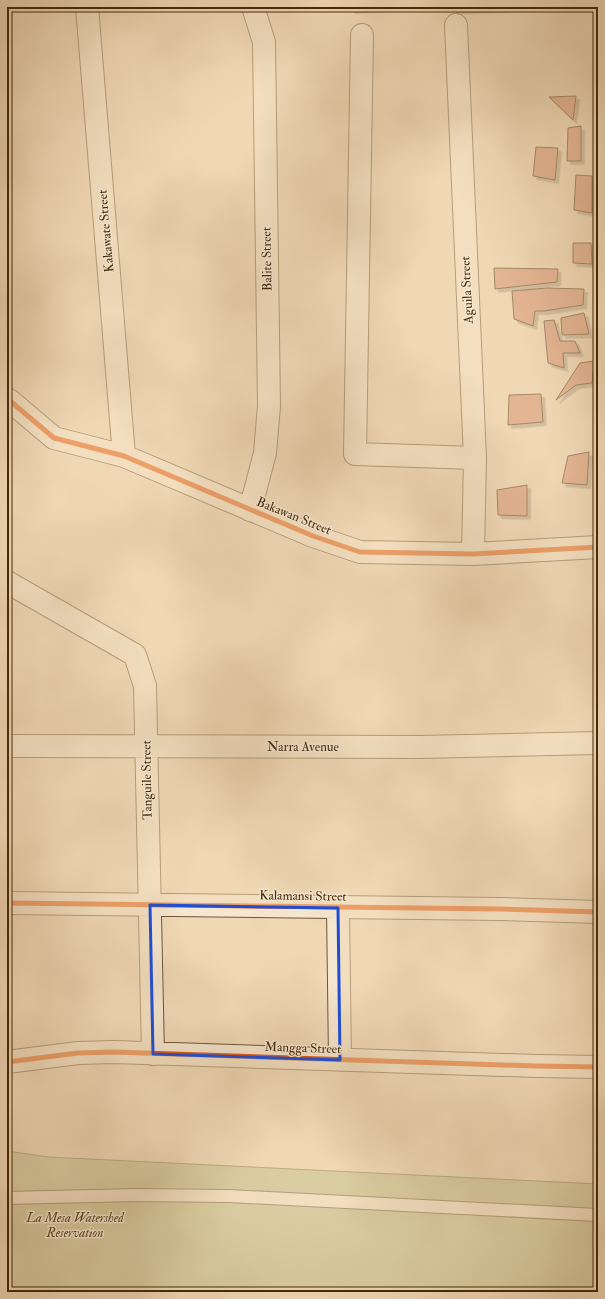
<svg xmlns="http://www.w3.org/2000/svg" width="605" height="1299" font-family="'IM FELL Double Pica',serif">
	<style>
		.green { fill: #bebe8b; stroke: #81744a }
		.building { fill: #d4896b; stroke: #442a08; filter: url(#shadow) }
		.lines { fill: none; stroke-linecap: round; stroke-linejoin: round }
		.service-casing { stroke: #6f5633; stroke-width: 14 }
		.minor-casing { stroke: #6f5633; stroke-width: 24 }
		.service { stroke: #f5e6cf; stroke-width: 12 }
		.minor { stroke: #f5e6cf; stroke-width: 22 }
		.cycleway-casing { stroke: #f5e6cf; stroke-width: 8 }
		.cycleway { stroke: #e8590c; stroke-width: 5 }
		.marked { fill: none; stroke: #1d4ed8; stroke-width: 3; stroke-linejoin: round }
		.labels { text-anchor: middle; dominant-baseline: central; stroke-width: 3; stroke-linejoin: round; paint-order: stroke }
		.street-label { font-size: 13px; fill: #442a08; stroke: #f5e6cf }
		.park-label { font-size: 13px; font-style: italic; fill: #5c4822; stroke: #f5e6cf }
	</style>
	<defs>
		<filter id="shadow"><feDropShadow dx="3.5" dy="3.5" stdDeviation="0" flood-color="#0004"/></filter>
	</defs>
	<rect width="100%" height="100%" fill="#f0d8b5"/>
	<filter id="stains"><feTurbulence type="fractalNoise" baseFrequency=".005" numOctaves="4"/><feColorMatrix values="0 0 0 0 .2 0 0 0 0 .09 0 0 0 0 .02 0 0 0 .5 -.17"/></filter>
	<radialGradient id="worn" r=".72"><stop offset=".6" stop-color="#630" stop-opacity="0"/><stop offset="1" stop-color="#630" stop-opacity=".3"/></radialGradient>
	<path class="green" d="M7,1151L48,1157L598,1184V1292H7Z"/>
	<path class="building" d="M351,7H397L352,10Z
		M453,7H506V8L454,11Z
		M576,96L573,120L549,97Z
		M581,126V161H567L568,128Z
		M536,147L558,148L555,180L533,176Z
		M576,175L592,176V213L574,210Z
		M573,243H591L592,264L573,263Z
		M494,268L558,269L557,282L495,289Z
		M547,288L584,289L583,305L544,311H535L533,326L514,319L512,291Z
		M584,313L589,334L562,335L561,318Z
		M554,320L560,341H575L580,353H563L564,368L548,363L544,321Z
		M594,361L592,383L576,385L556,400L580,363Z
		M541,394L543,422L508,425L509,395Z
		M589,452L587,485L562,483L568,456Z
		M527,485V516L498,515L497,490Z"/>
	<g class="lines">
		<defs>
			<path id="service" d="M7,1198L137,1195L229,1196L598,1215"/>
			<path id="minor" d="M87,7L124,456
				M456,25L475,458L473,554
				M362,35L355,454L475,458
				M7,400H9L54,438L124,456L313,536L360,552L473,554L598,547
				M250,510L265,453L269,406L264,42L253,7
				M7,582L135,655L145,686L153,1054
				M7,746L420,747L598,743
				M7,903L500,909L598,912
				M338,908L340,1060
				M7,1062L78,1053L114,1052L536,1066L598,1067"/>
		</defs>
		<use href="#service" class="service-casing"/>
		<use href="#minor" class="minor-casing"/>
		<use href="#service" class="service"/>
		<use href="#minor" class="minor"/>
		<defs>
			<path id="cycleway" d="M7,400H9L54,438L124,456L313,536L360,552L473,554L598,547
				M7,903L500,909L598,912
				M7,1062L78,1053L114,1052L536,1066L598,1067"/>
		</defs>
		<use href="#cycleway" class="cycleway-casing"/>
		<use href="#cycleway" class="cycleway"/>
	</g>
	<path d="M0 0H605V1299H0ZM150,905L338,908L340,1060L153,1054Z" fill="#f0d8b5" fill-opacity=".55" fill-rule="evenodd"/>
	<path class="marked" d="M150,905L338,908L340,1060L153,1054Z"/>
	<g class="labels">
		<g class="street-label">
			<text transform="translate(106 231) rotate(-95)">Kakawate Street</text>
			<text transform="translate(267 259) rotate(-91)">Balite Street</text>
			<text transform="translate(467 290) rotate(-93)">Aguila Street</text>
			<text transform="translate(294 516) rotate(22)">Bakawan Street</text>
			<text x="303" y="747">Narra Avenue</text>
			<text transform="translate(147 780) rotate(-91)">Tanguile Street</text>
			<text transform="translate(303 896) rotate(1)">Kalamansi Street</text>
			<text transform="translate(303 1048) rotate(2)">Mangga Street</text>
		</g>
		<g class="park-label">
			<text x="75" y="1218">La Mesa Watershed<tspan x="75" dy="15">Reservation</tspan></text>
		</g>
	</g>
	<rect width="605" height="1299" fill="none" stroke="#f0d8b5" stroke-width="24"/>
	<rect x="8" y="8" width="589" height="1283" fill="none" stroke="#442a08" stroke-width="2"/>
	<rect x="12" y="12" width="581" height="1275" fill="none" stroke="#442a08"/>
	<rect width="100%" height="100%" filter="url(#stains)"/>
	<rect width="100%" height="100%" fill="url(#worn)"/>
</svg>
